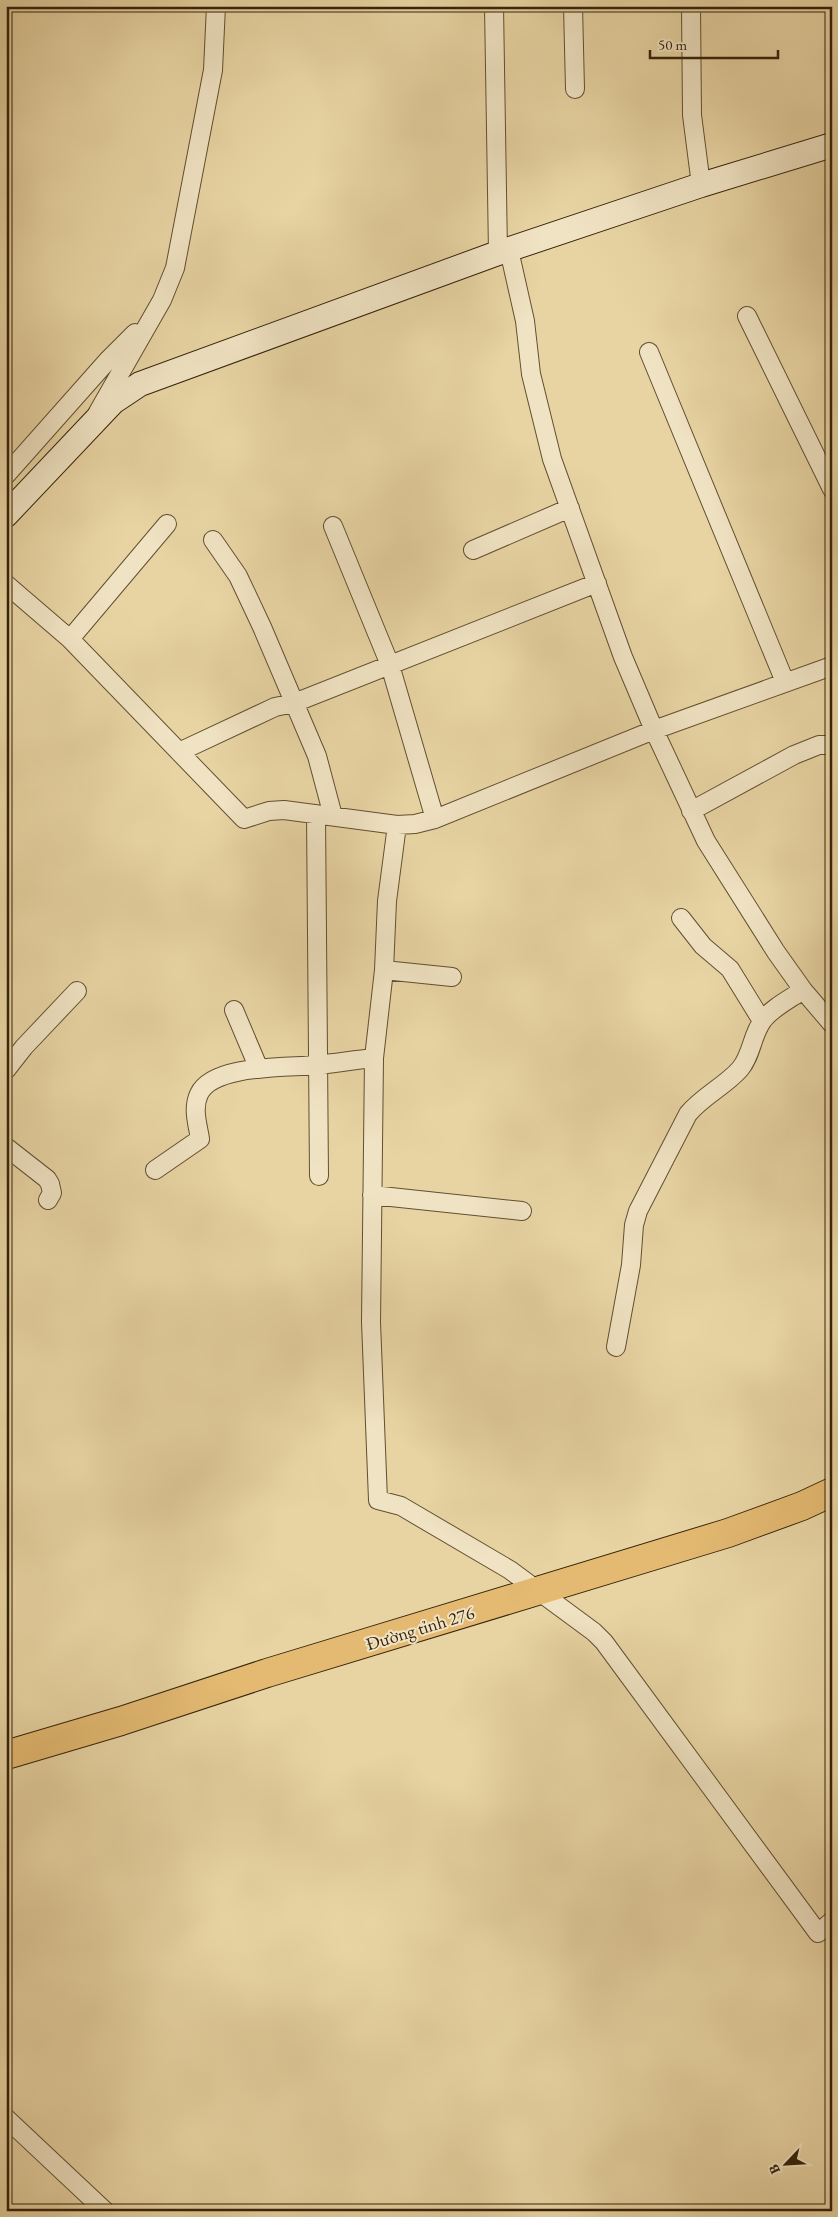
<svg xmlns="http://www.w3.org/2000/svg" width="838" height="2217" font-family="'EB Garamond',serif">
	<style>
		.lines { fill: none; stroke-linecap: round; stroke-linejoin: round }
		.minor-casing { stroke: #624f31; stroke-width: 20 }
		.secondary-casing { stroke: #35230b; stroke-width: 26 }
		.primary-casing { stroke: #35230b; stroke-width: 30 }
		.minor { stroke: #f0e3c3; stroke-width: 18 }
		.secondary { stroke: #f0e3c3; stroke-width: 24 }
		.primary { stroke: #e4ba72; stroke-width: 28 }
		.labels { text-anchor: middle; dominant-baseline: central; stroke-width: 4; stroke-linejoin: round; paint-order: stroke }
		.street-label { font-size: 18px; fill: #35230b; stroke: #f0e3c3 }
	</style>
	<rect width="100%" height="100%" fill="#e8d4a3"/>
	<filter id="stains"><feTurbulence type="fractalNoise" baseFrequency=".004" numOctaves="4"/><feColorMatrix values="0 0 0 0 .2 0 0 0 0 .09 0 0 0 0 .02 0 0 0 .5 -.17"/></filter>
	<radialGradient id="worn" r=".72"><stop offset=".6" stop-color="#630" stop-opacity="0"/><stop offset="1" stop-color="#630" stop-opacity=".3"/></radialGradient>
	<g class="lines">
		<defs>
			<path id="minor" d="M494,6L498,253
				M573,6L575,89
				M691,6L692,115L701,185
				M509,250L525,321L531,374L552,459L623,657L654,730L706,841L776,952L803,990L832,1024
				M747,316L832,489
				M649,352L785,682
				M98,412L162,300L175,268L213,70L216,6
				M6,475L109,359L135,333
				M333,526L390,665L435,819
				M213,540L238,576L262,627L317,756L333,816
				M473,550L570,508
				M6,584L70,639L244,819L269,811L284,810L397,825L415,824L435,819L654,730L832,666
				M70,639L167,524
				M179,752L275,707L294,703L597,583
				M691,811L794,755L819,745H832
				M316,814L319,1176
				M397,825L387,901L384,970L374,1058L371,1322L378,1500L401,1506L510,1570L594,1632L604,1642L818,1933L832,1921
				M681,918L703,946L730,969L762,1021
				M384,970L452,977
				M234,1010L259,1069
				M6,1070L24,1047L77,991
				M6,1147L47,1179L50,1184L52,1193L48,1200
				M155,1170L200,1139C198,1125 192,1109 199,1094C213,1064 288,1068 317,1065C336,1063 355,1060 374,1058
				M372,1195L522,1211
				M616,1347L631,1265L634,1225L638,1211L688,1114C703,1096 725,1086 740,1069C752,1055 752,1034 763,1020C772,1008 790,999 803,990
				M6,2118L105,2211"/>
			<path id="secondary" d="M6,515L113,402L140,384L498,253L701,185L832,145"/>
			<path id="primary" d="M6,1755L121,1721L267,1673L728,1533L802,1506L832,1492"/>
		</defs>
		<use href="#minor" class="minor-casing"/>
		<use href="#secondary" class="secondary-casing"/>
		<use href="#primary" class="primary-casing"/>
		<use href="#minor" class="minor"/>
		<use href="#secondary" class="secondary"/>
		<use href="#primary" class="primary"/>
	</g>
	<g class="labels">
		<g class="street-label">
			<text transform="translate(420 1628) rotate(-17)">Đường tỉnh 276</text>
		</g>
	</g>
	<rect width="838" height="2217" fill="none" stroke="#e8d4a3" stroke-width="25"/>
	<rect x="8" y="8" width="823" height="2202" fill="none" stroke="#35230b" stroke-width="2.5"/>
	<rect x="12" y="12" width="813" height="2192" fill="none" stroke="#35230b"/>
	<g transform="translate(786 2164) rotate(245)" stroke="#f0e3c3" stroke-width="4" paint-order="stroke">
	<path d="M0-4L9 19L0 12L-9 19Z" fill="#35230b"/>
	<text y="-8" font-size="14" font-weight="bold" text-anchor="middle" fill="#35230b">B</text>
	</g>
	<path d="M650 50v8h128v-8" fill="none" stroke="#35230b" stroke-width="2.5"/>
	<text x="658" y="50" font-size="15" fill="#35230b" stroke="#f0e3c3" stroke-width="4" paint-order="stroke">50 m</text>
	<rect width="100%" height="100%" filter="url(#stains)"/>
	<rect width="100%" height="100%" fill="url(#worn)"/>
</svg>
